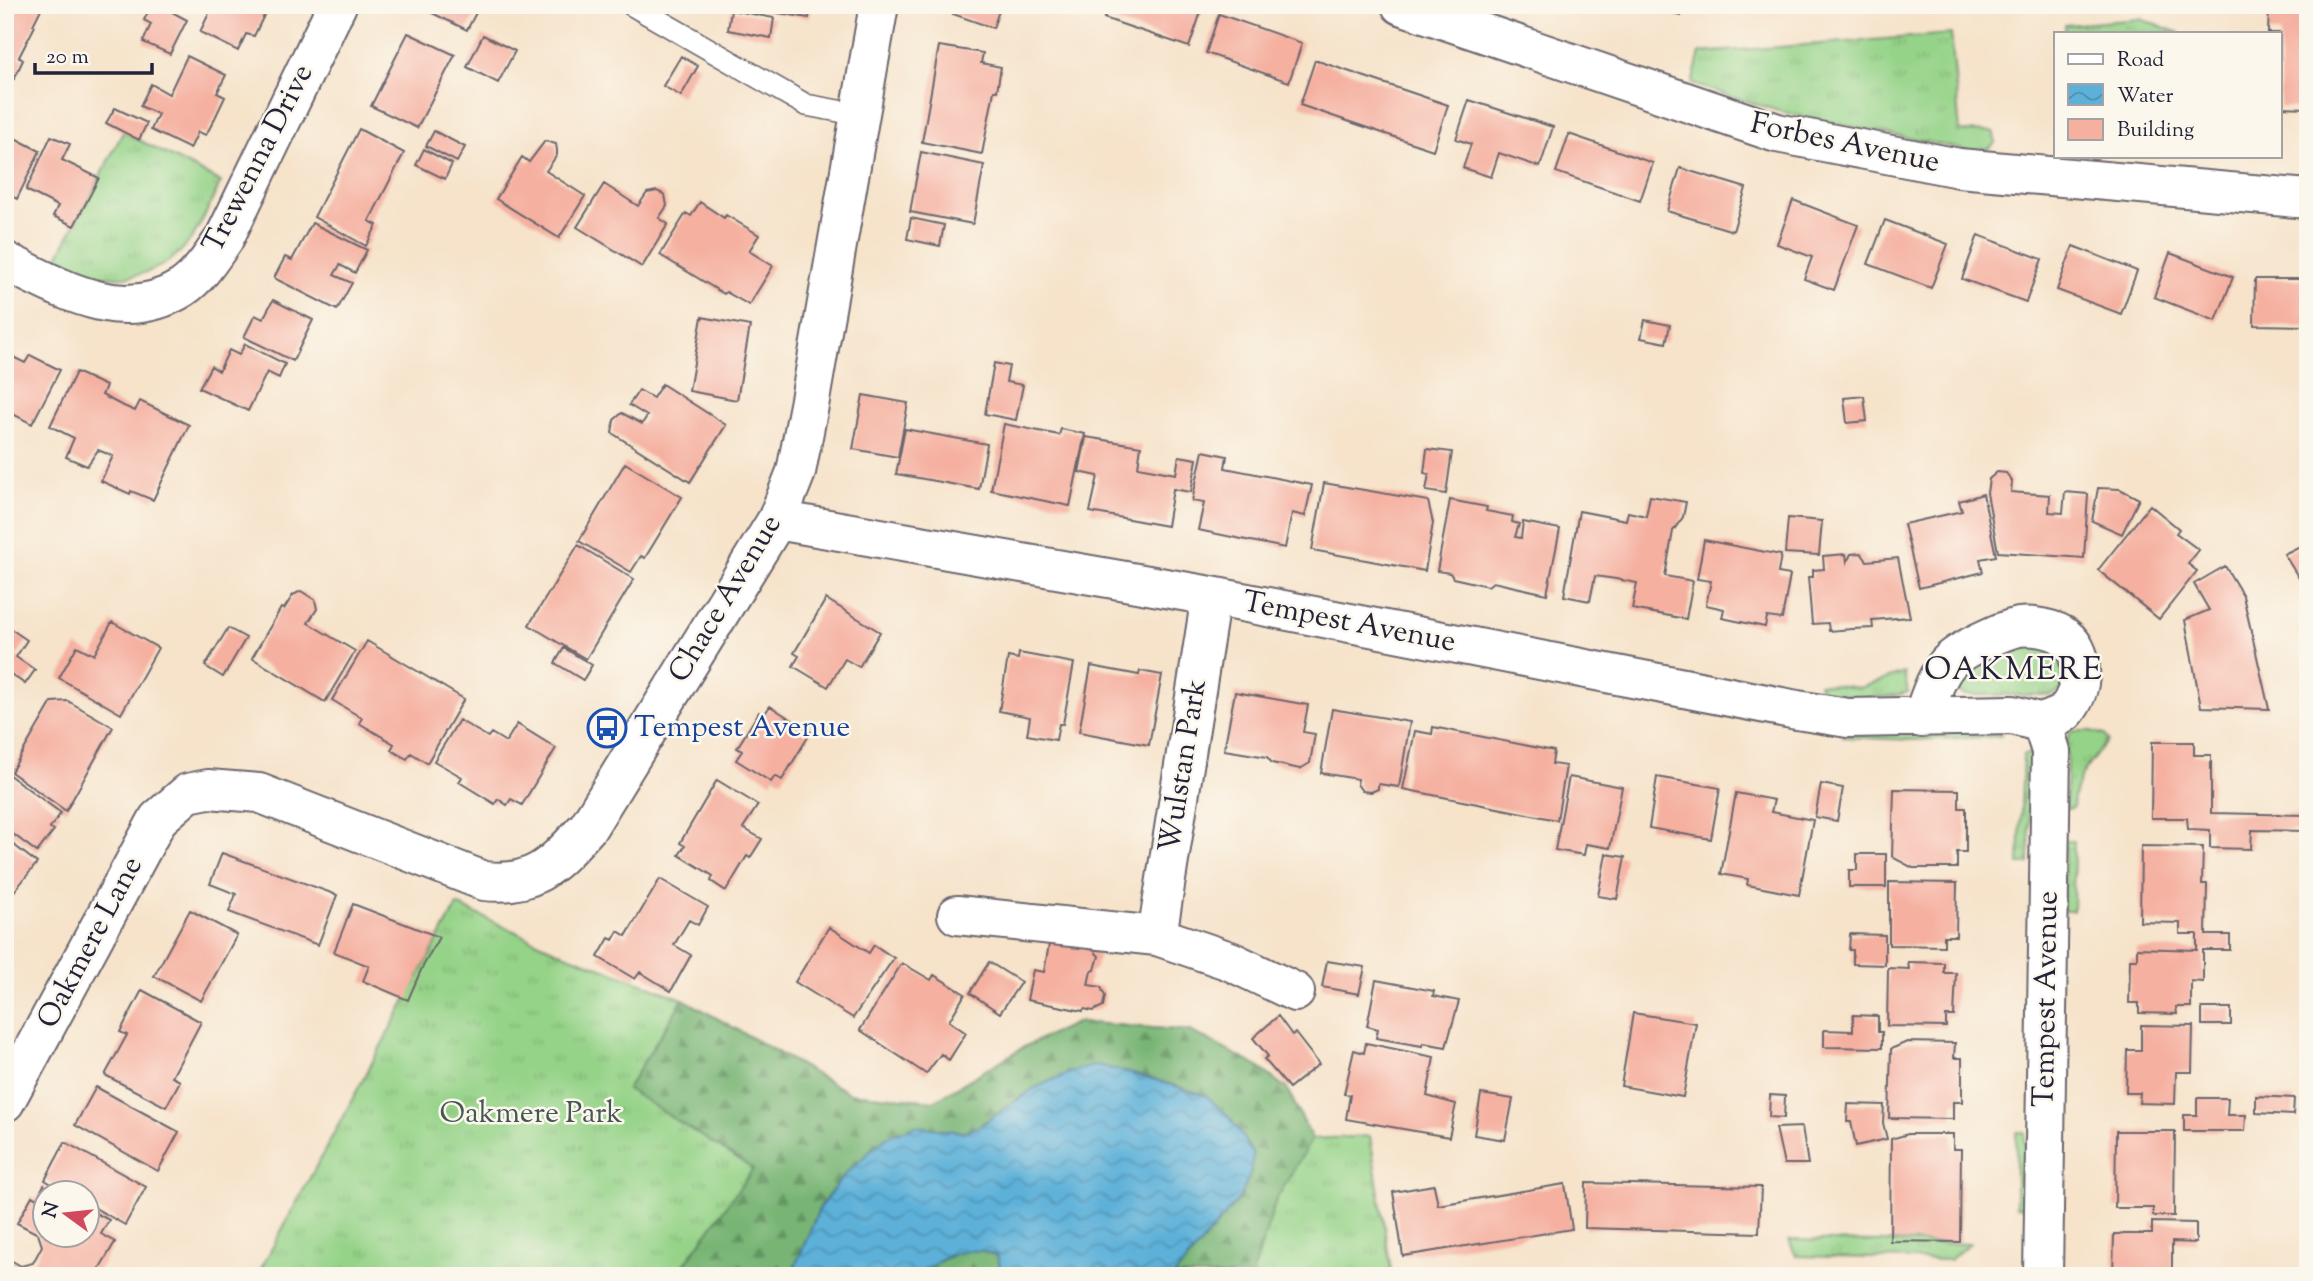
<svg xmlns="http://www.w3.org/2000/svg" width="2313" height="1281" font-family="'Sorts Mill Goudy',serif">
	<style>
		.grass { fill: url(#grass-tufts); stroke: #5c7a62; stroke-width: 2 }
		.forest { fill: url(#forest-firs); stroke: #4d6c58; stroke-width: 2 }
		.water { fill: url(#water-waves); stroke: #406a8a; stroke-width: 2 }
		.building { fill: #f5b0a0 }
		.lines { fill: none; stroke-linecap: round; stroke-linejoin: round }
		.lane-casing { stroke: #6c666d; stroke-width: 24 }
		.street-casing { stroke: #6c666d; stroke-width: 42 }
		.lane { stroke: #fff; stroke-width: 21 }
		.street { stroke: #fff; stroke-width: 38 }
		.labels { text-anchor: middle; dominant-baseline: central; stroke-width: 5; stroke-linejoin: round; paint-order: stroke }
		.street-label { font-size: 30px; fill: #22223b; stroke: #fbf7ec }
		.transit-label { font-size: 30px; fill: #164399; stroke: #fbf7ec; text-anchor: start }
		.park-label { font-size: 30px; fill: #445752; stroke: #fbf7ec }
		.neighbourhood-label { font-size: 32px; letter-spacing: 2px; fill: #22223b; stroke: #fbf7ec }
	</style>
	<defs>
		<pattern id="grass-tufts" width="24" height="20" patternUnits="userSpaceOnUse" patternTransform="scale(1.75)"><rect width="24" height="20" fill="#95d388"/><path d="M3 7l-1-3M5 7V3M7 7l1-3M15 17l-1-3M17 17v-4M19 17l1-3" fill="none" stroke="#80b576"/></pattern>
		<pattern id="forest-firs" width="22" height="20" patternUnits="userSpaceOnUse" patternTransform="scale(1.75)"><rect width="22" height="20" fill="#78b574"/><path d="M5 1l3.5 6h-7zM16 11l3.5 6h-7z" fill="#629360"/></pattern>
		<pattern id="water-waves" width="16" height="10" patternUnits="userSpaceOnUse" patternTransform="scale(1.75)"><rect width="16" height="10" fill="#5db1d9"/><path d="M0 5q4-4 8 0t8 0" fill="none" stroke="#4c90b1"/></pattern>
	</defs>
	<rect width="100%" height="100%" fill="#fbf7ec"/>
	<filter id="ink" filterUnits="userSpaceOnUse"><feTurbulence type="fractalNoise" baseFrequency=".0143" numOctaves="2"/><feDisplacementMap in="SourceGraphic" scale="14" xChannelSelector="R" yChannelSelector="G"/><feConvolveMatrix kernelMatrix="1 2 1 2 8 2 1 2 1" color-interpolation-filters="sRGB"/></filter>
	<filter id="wash" filterUnits="userSpaceOnUse"><feTurbulence type="fractalNoise" baseFrequency=".00686" numOctaves="4" result="noise"/><feDisplacementMap in="SourceGraphic" scale="28" xChannelSelector="R" yChannelSelector="G"/><feGaussianBlur stdDeviation="1.57" result="paint"/><feColorMatrix in="noise" values="0 0 0 0 0 0 0 0 0 0 0 0 0 0 0 0 0 1.4 0 .05"/><feComposite in="paint" operator="in"/></filter>
	<g filter="url(#wash)">
		<rect width="100%" height="100%" fill="#f6e3ca"/>
		<path class="grass" d="M2140,19L2180,33H2065V25Z
			M1951,34L1960,131L1994,132L1995,143L1989,148L1975,152L1782,112L1692,84L1700,53Z
			M123,132L221,182C211,201 203,223 190,240C170,269 128,285 93,273C82,269 70,263 58,257Z
			M2008,640L2064,648L2063,689L2050,695H1964L1956,690L1953,680Z
			M1904,673L1908,692C1879,702 1850,696 1820,692L1819,683L1859,688Z
			M2000,727L2001,736L1913,740L1843,737L1849,730Z
			M2071,731H2091L2105,735L2108,741C2091,760 2073,781 2073,808L2066,809L2067,740Z
			M2031,753L2029,864H2019L2023,755Z
			M2065,841H2074L2073,911H2063Z
			M457,905L555,950L683,999L849,1093L934,1101L1024,1047L1078,1022L1190,1031L1257,1066L1287,1089L1312,1139L1370,1136L1392,1276H257Z
			M2016,1132H2025L2024,1207L2016,1206Z
			M1789,1240L1969,1244L1949,1260L1796,1256Z"/>
		<path class="forest" d="M683,999L849,1093L934,1101L1024,1047L1078,1022L1190,1031L1257,1066L1287,1089L1312,1139L1276,1200L1252,1276H1174L1241,1196L1207,1096L1156,1080L1097,1065L1070,1072L1033,1089L979,1126L963,1132L942,1131L845,1174L820,1207L791,1276H676L753,1169L627,1089Z
			M964,1250H984L997,1256L1003,1276H919L931,1265Z"/>
		<path class="water" d="M1097,1065L1156,1080L1207,1096L1231,1119L1253,1154L1250,1175L1241,1196L1174,1276H1003L997,1256C969,1242 941,1257 919,1276H791L820,1207L845,1174L886,1137L915,1126L963,1132L979,1126L1033,1089L1070,1072Z"/>
		<g id="blocks">
			<path class="building" d="M5,5H43L33,25L35,26L19,57L23,60L14,79L5,75Z
				M151,5H159L187,20L170,54L143,42L151,24L144,20Z
				M213,5H269L254,36L246,34L238,51L200,32Z
				M431,5H480L467,30L428,11Z
				M761,5H811L809,18L760,10Z
				M953,5H1001L993,28L950,13Z
				M1108,5H1192L1202,9L1189,47L1104,18Z
				M1652,5H1684L1681,16Z
				M2269,6L2308,7V108L2280,107V33H2268Z
				M731,10L774,18L771,38L728,30Z
				M1219,14L1302,43L1289,82L1206,53Z
				M408,33L455,55L417,128L371,106Z
				M483,35L515,51L498,83L467,67Z
				M939,46L983,53L981,63L1001,67L997,91H994L982,154L922,142Z
				M187,56L226,75L217,93L225,97L215,118L206,135L198,132L190,149L151,130L158,114L140,106L151,84L169,94Z
				M681,56L698,66L681,96L663,86Z
				M1315,60L1448,105L1433,150L1300,105Z
				M1469,100L1553,127L1540,167L1499,153L1491,177L1463,168L1471,144L1456,139Z
				M115,108L147,123L139,140L106,123Z
				M359,129L404,153L369,221L377,225L366,246L314,217Z
				M434,131L465,147L457,162L426,146Z
				M5,133L40,151L17,199L5,193Z
				M1569,134L1653,163L1640,201L1556,172Z
				M51,136L70,144L62,160L99,178L74,226L53,216L58,206L26,190Z
				M545,141L556,144L557,150V155L546,171L585,196L559,238L496,199L522,157L529,162Z
				M424,149L452,164L445,179L416,165Z
				M921,152L984,165L973,224L910,212Z
				M1680,168L1746,188L1733,231L1667,211Z
				M604,184L638,206L647,193L657,191L665,195L667,206L659,218L668,224L642,267L577,227Z
				M1793,200L1858,225L1834,290L1804,279L1812,257L1777,244Z
				M700,202L724,218L726,215L759,235L749,251L773,266L749,305L726,292L724,294L660,255L686,213L691,216Z
				M911,218L944,225L940,246L907,239Z
				M1885,220L1948,244L1931,288L1868,264Z
				M312,223L367,250L355,273L340,265L334,275L352,283L337,310L274,278L285,257L292,260Z
				M1978,235L2042,259L2026,302L1962,279Z
				M2073,246L2137,271L2121,314L2057,290Z
				M2170,253L2233,277L2216,321L2154,297Z
				M2255,279H2308V326L2254,325Z
				M273,300L313,320L293,361L244,337L255,315L263,319Z
				M702,317L750,326L737,400L689,391Z
				M1645,320L1670,325L1666,343L1641,338Z
				M245,344L285,364L279,378L267,372L248,411L199,388L211,366L219,371L229,350L239,355Z
				M5,353L25,363L30,355L60,370L32,424L5,410Z
				M994,363L1009,366L1006,382L1023,385L1016,420L985,414Z
				M76,372L106,386L102,395L119,404L135,411L140,401L189,425L153,500L131,491L130,494L101,481L113,456L98,450L87,466L66,457L74,438L50,426Z
				M662,384L726,425L690,482L612,433L614,420L622,413L642,424L647,416L629,405L639,390L653,398Z
				M863,395L908,403L898,457L853,449Z
				M1864,396L1867,421L1847,423L1844,398Z
				M1004,424L1059,435L1061,429L1085,434L1070,506L991,490Z
				M905,429L987,444L979,489L896,474Z
				M1086,437L1141,446L1138,467L1176,474L1179,456L1197,459L1191,492L1173,489L1167,526L1090,512L1098,476L1079,472Z
				M1427,449L1452,452L1446,494L1426,491L1429,474L1424,473Z
				M1203,451L1227,456L1225,468L1312,485L1305,516L1292,513L1285,548L1198,530L1204,503L1192,501Z
				M625,463L682,497L645,558L641,556L631,572L579,541Z
				M1997,472L2006,473L2012,481L2011,492L2050,495L2049,512L2063,513L2065,492L2088,494L2084,558L1998,552L1987,493L1989,479Z
				M1324,483L1428,501L1433,523L1425,571L1312,550Z
				M2098,488L2120,489L2139,499L2122,534L2092,521Z
				M1983,494L1996,556L1980,559L1983,572L1919,588L1904,524L1962,511L1959,501Z
				M1650,496L1686,502L1683,517L1673,531L1665,576L1693,581L1686,619L1632,609L1637,583L1616,579L1595,576L1590,601L1564,596L1579,511L1626,520L1628,512L1646,516Z
				M1450,500L1487,507L1486,511L1513,516L1512,522L1519,524L1515,537L1521,538L1523,522L1560,529L1547,594L1493,582L1488,586L1453,578L1450,573L1437,571Z
				M2150,505L2179,529L2176,533L2199,550L2188,564L2197,571L2159,619L2098,570Z
				M1788,518L1822,521L1819,555L1785,553Z
				M1704,540L1781,555L1778,573L1790,575L1782,619L1767,617L1765,627L1722,618L1724,609L1706,605L1711,581L1697,579Z
				M2308,542V583H2302L2284,554Z
				M578,545L634,579L586,659L529,625Z
				M1861,553L1867,561L1898,558L1910,617L1872,620L1873,628L1852,629L1829,631L1828,623L1812,624L1808,577H1813V570L1824,569L1823,556L1846,554L1847,562L1851,554Z
				M2225,566L2243,596L2269,709L2201,707L2185,620L2209,610L2194,584Z
				M301,591L315,600L317,609L308,623L355,651L325,702L252,658L281,608L284,609L293,595Z
				M826,599L880,632L859,667L845,659L828,687L793,666L799,656L794,653Z
				M112,622L158,648L121,714L59,678L77,646L94,655Z
				M5,625L27,640L16,657L35,670L25,684L5,670Z
				M228,628L246,638L223,677L205,666Z
				M367,641L464,699L427,763L411,753L407,759L391,750L394,744L359,723L362,718L332,700Z
				M564,648L592,665L583,680L555,663Z
				M1019,653L1074,663L1063,724H1059L1056,740L1027,735L1030,717L999,711L1008,657L1018,659Z
				M1091,666L1139,675L1140,671L1162,675L1149,745L1079,732Z
				M1235,692L1308,705L1303,732L1315,734L1310,763L1300,769L1272,763L1267,757L1224,750Z
				M68,701L113,727L66,811L11,772L52,702Z
				M770,706L811,732L782,780L775,776L771,782L736,760L742,751L737,748L759,712L764,715Z
				M1332,709L1410,722L1399,787L1378,784V789L1371,792L1362,791L1357,784L1358,779L1321,773Z
				M459,720L488,737L491,733L506,742L517,724L556,748L522,805L511,799L507,805L498,799L495,804L459,782L462,777L434,761Z
				M1433,727L1554,751L1552,764L1566,766L1557,820L1403,789L1415,731L1432,734Z
				M2152,742H2194V755H2211V813L2308,815V831L2252,830L2251,849L2210,848V830L2188,829L2187,818H2151Z
				M5,772L61,813L50,828L54,830L37,852L5,828Z
				M1569,777L1622,787L1610,848L1586,844L1584,855L1555,850Z
				M1657,777L1720,788L1711,839L1649,828Z
				M717,780L758,805L743,828L762,839L750,858L747,856L726,891L711,881L713,876L679,855L685,846L680,843Z
				M1821,784L1843,788L1837,821L1815,817Z
				M1894,789L1959,790V808H1966V852H1957V868H1913L1892,857Z
				M1736,793L1774,800L1771,812L1813,820L1799,895L1747,885L1748,879L1721,874Z
				M5,838L37,863L5,903Z
				M2141,846L2203,847L2202,884H2207L2206,935H2230V950H2203V982L2191,981V1007H2176L2177,1014L2139,1013V1003H2129L2130,959H2137V948L2197,950V934H2180V923L2140,922Z
				M222,853L337,895L318,945L229,912L236,894L210,884Z
				M1606,854L1625,857L1617,899L1598,896Z
				M1857,854H1886V887H1849V870H1857Z
				M660,879L708,907L698,925L689,920L674,945L691,955L671,991L640,972L635,979L598,957L609,938L613,940L618,931L626,936Z
				M1889,882L1957,883L1956,936H1944V946L1889,945Z
				M353,904L439,937L421,970L408,1000L363,981L369,966L334,952Z
				M190,910L237,935L201,1001L154,976Z
				M829,927L869,953L874,945L894,958L853,1018L795,982Z
				M1850,934L1885,935V965L1853,964V950H1849Z
				M1050,939L1096,950V953L1099,956L1095,970L1091,971L1088,985L1101,987L1105,996L1103,1006L1093,1011L1084,1009L1083,1011L1027,1000L1033,970L1044,972Z
				M1327,961L1365,967L1359,994L1322,987Z
				M989,962L1021,982L1000,1013L970,993Z
				M1908,962L1944,963V973H1956L1954,1016H1946V1027L1887,1026L1888,968L1909,969Z
				M902,963L931,980L934,975L965,994L949,1021L966,1033L949,1060L941,1054L926,1074L860,1030Z
				M1376,980L1434,991L1433,996L1459,1001L1446,1047L1423,1043L1422,1046L1376,1038L1378,1029L1367,1026Z
				M142,990L201,1022L172,1077L180,1081L166,1107L105,1075L127,1035L120,1032Z
				M2202,1008H2231V1025H2202Z
				M1633,1013L1696,1023L1683,1097L1621,1086Z
				M1853,1015L1878,1016V1032H1882V1048L1824,1047V1030L1853,1031Z
				M1278,1016L1292,1035L1295,1033L1319,1064L1289,1088L1264,1059L1268,1056L1253,1038Z
				M2141,1025L2193,1026L2192,1072H2176L2175,1104L2139,1103L2140,1093H2126L2127,1050H2141Z
				M1907,1042L1955,1043L1954,1058H1962V1102H1953V1119L1889,1118L1891,1049Z
				M1366,1043L1434,1057L1427,1096L1456,1104L1449,1137L1346,1119L1350,1095L1344,1094L1354,1050L1364,1053Z
				M96,1087L179,1132L158,1171L75,1125Z
				M1481,1094L1513,1099L1505,1140L1474,1135Z
				M1770,1095L1785,1096L1784,1118L1769,1117Z
				M2256,1096L2294,1098L2293,1115L2256,1113Z
				M2197,1098H2228L2227,1115H2246L2245,1131H2184V1115H2197Z
				M1848,1104L1884,1105L1883,1123L1887,1139L1856,1146L1851,1122H1847Z
				M1802,1127L1808,1164H1784L1776,1128Z
				M2116,1131H2175L2174,1216H2153V1208H2115Z
				M1908,1134H1953V1149H1961L1960,1242L1890,1241L1891,1139Z
				M65,1142L146,1187L125,1225L88,1204V1194H68L45,1180Z
				M1586,1183L1761,1187L1759,1233L1585,1228Z
				M1565,1184L1572,1229L1403,1256L1393,1192L1434,1185L1438,1205Z
				M44,1185L60,1194H46V1236H88V1209L109,1220L101,1234L115,1242L95,1276H5V1257L21,1266L33,1263L42,1246L38,1234L17,1223L32,1196L37,1199Z
				M2152,1222L2196,1223V1243L2172,1242V1276H2113L2114,1234H2152Z"/>
		</g>
	</g>
	<g filter="url(#ink)">
		<use href="#blocks" fill-opacity="0" stroke="#6c666d" stroke-width="2"/>
		<g class="lines">
			<defs>
				<path id="lane" d="M632,5L806,105L860,115"/>
				<path id="street" d="M1401,5L1777,133L1959,168L2308,199
					M5,261C60,288 122,326 182,288C200,276 212,256 224,239L337,5
					M777,520L1211,596L1797,710L1848,718L2013,715L2042,723L2051,751L2043,1276
					M1922,718C1929,700 1935,679 1947,664C1959,650 2000,631 2019,627C2032,625 2055,629 2065,637C2088,655 2082,692 2066,711C2061,717 2049,720 2042,723
					M957,915L1157,936L1230,961L1295,992
					M1157,936L1211,596
					M5,1102L158,819L188,793L208,789L259,793L484,881C537,887 555,862 588,827L777,520L796,472L810,400L879,5"/>
			</defs>
			<use href="#lane" class="lane-casing"/>
			<use href="#street" class="street-casing"/>
			<use href="#lane" class="lane"/>
			<use href="#street" class="street"/>
		</g>
	</g>
	<defs>
		<symbol id="bus-ring" viewBox="-11 -11 22 22"><circle r="9.5" fill="#fbf7ec" stroke="#1a4fb4" stroke-width="1.5"/><path d="M-5-6H5V4H4V6H2V4H-2V6H-4V4H-5ZM-3.5-4V0h7V-4ZM-3.5 1.2v1.5H-2V1.2ZM2 1.2v1.5H3.5V1.2Z" fill="#1a4fb4"/></symbol>
	</defs>
	<g fill-rule="evenodd">
		<use href="#bus-ring" x="585" y="706" width="44" height="44"/>
	</g>
	<g class="labels">
		<g class="street-label">
			<text transform="translate(1845 144) rotate(12)">Forbes Avenue</text>
			<text transform="translate(259 159) rotate(-63)">Trewenna Drive</text>
			<text transform="translate(726 599) rotate(-59)">Chace Avenue</text>
			<text transform="translate(1349 623) rotate(11)">Tempest Avenue</text>
			<text transform="translate(1184 766) rotate(-81)">Wulstan Park</text>
			<text transform="translate(91 943) rotate(-62)">Oakmere Lane</text>
			<text transform="translate(2047 999) rotate(-89)">Tempest Avenue</text>
		</g>
		<g class="transit-label">
			<text x="634" y="728">Tempest Avenue</text>
		</g>
		<g class="park-label">
			<text x="531" y="1114">Oakmere Park</text>
		</g>
		<g class="neighbourhood-label">
			<text x="2014" y="671">OAKMERE</text>
		</g>
	</g>
	<rect width="2313" height="1281" fill="none" stroke="#fbf7ec" stroke-width="28"/>
	<rect x="2054" y="32" width="228" height="126" fill="#fbf7ec" stroke="#a4a2a5" stroke-width="2"/>
	<rect x="2068" y="54" width="35" height="10" fill="#ffffff" stroke="#a4a2a5" stroke-width="2"/>
	<text x="2117" y="66" font-size="21" fill="#22223b">Road</text>
	<rect x="2068" y="84" width="35" height="21" fill="url(#water-waves)" stroke="#a4a2a5" stroke-width="2"/>
	<text x="2117" y="102" font-size="21" fill="#22223b">Water</text>
	<rect x="2068" y="119" width="35" height="21" fill="#f5b0a0" stroke="#a4a2a5" stroke-width="2"/>
	<text x="2117" y="136" font-size="21" fill="#22223b">Building</text>
	<g transform="translate(66 1214) rotate(285)"><circle r="33" fill="#fbf7ec" stroke="#a4a2a5" stroke-width="2"/>
	<path d="M0-5L12 26L0 18L-12 26Z" fill="#d1495b"/>
	<text y="-10" font-size="19" font-weight="bold" text-anchor="middle" fill="#22223b">N</text>
	</g>
	<path d="M35 63v10h117v-10" fill="none" stroke="#22223b" stroke-width="3.5"/>
	<text x="46" y="63" font-size="21" fill="#22223b" stroke="#fbf7ec" stroke-width="5" paint-order="stroke">20 m</text>
</svg>
